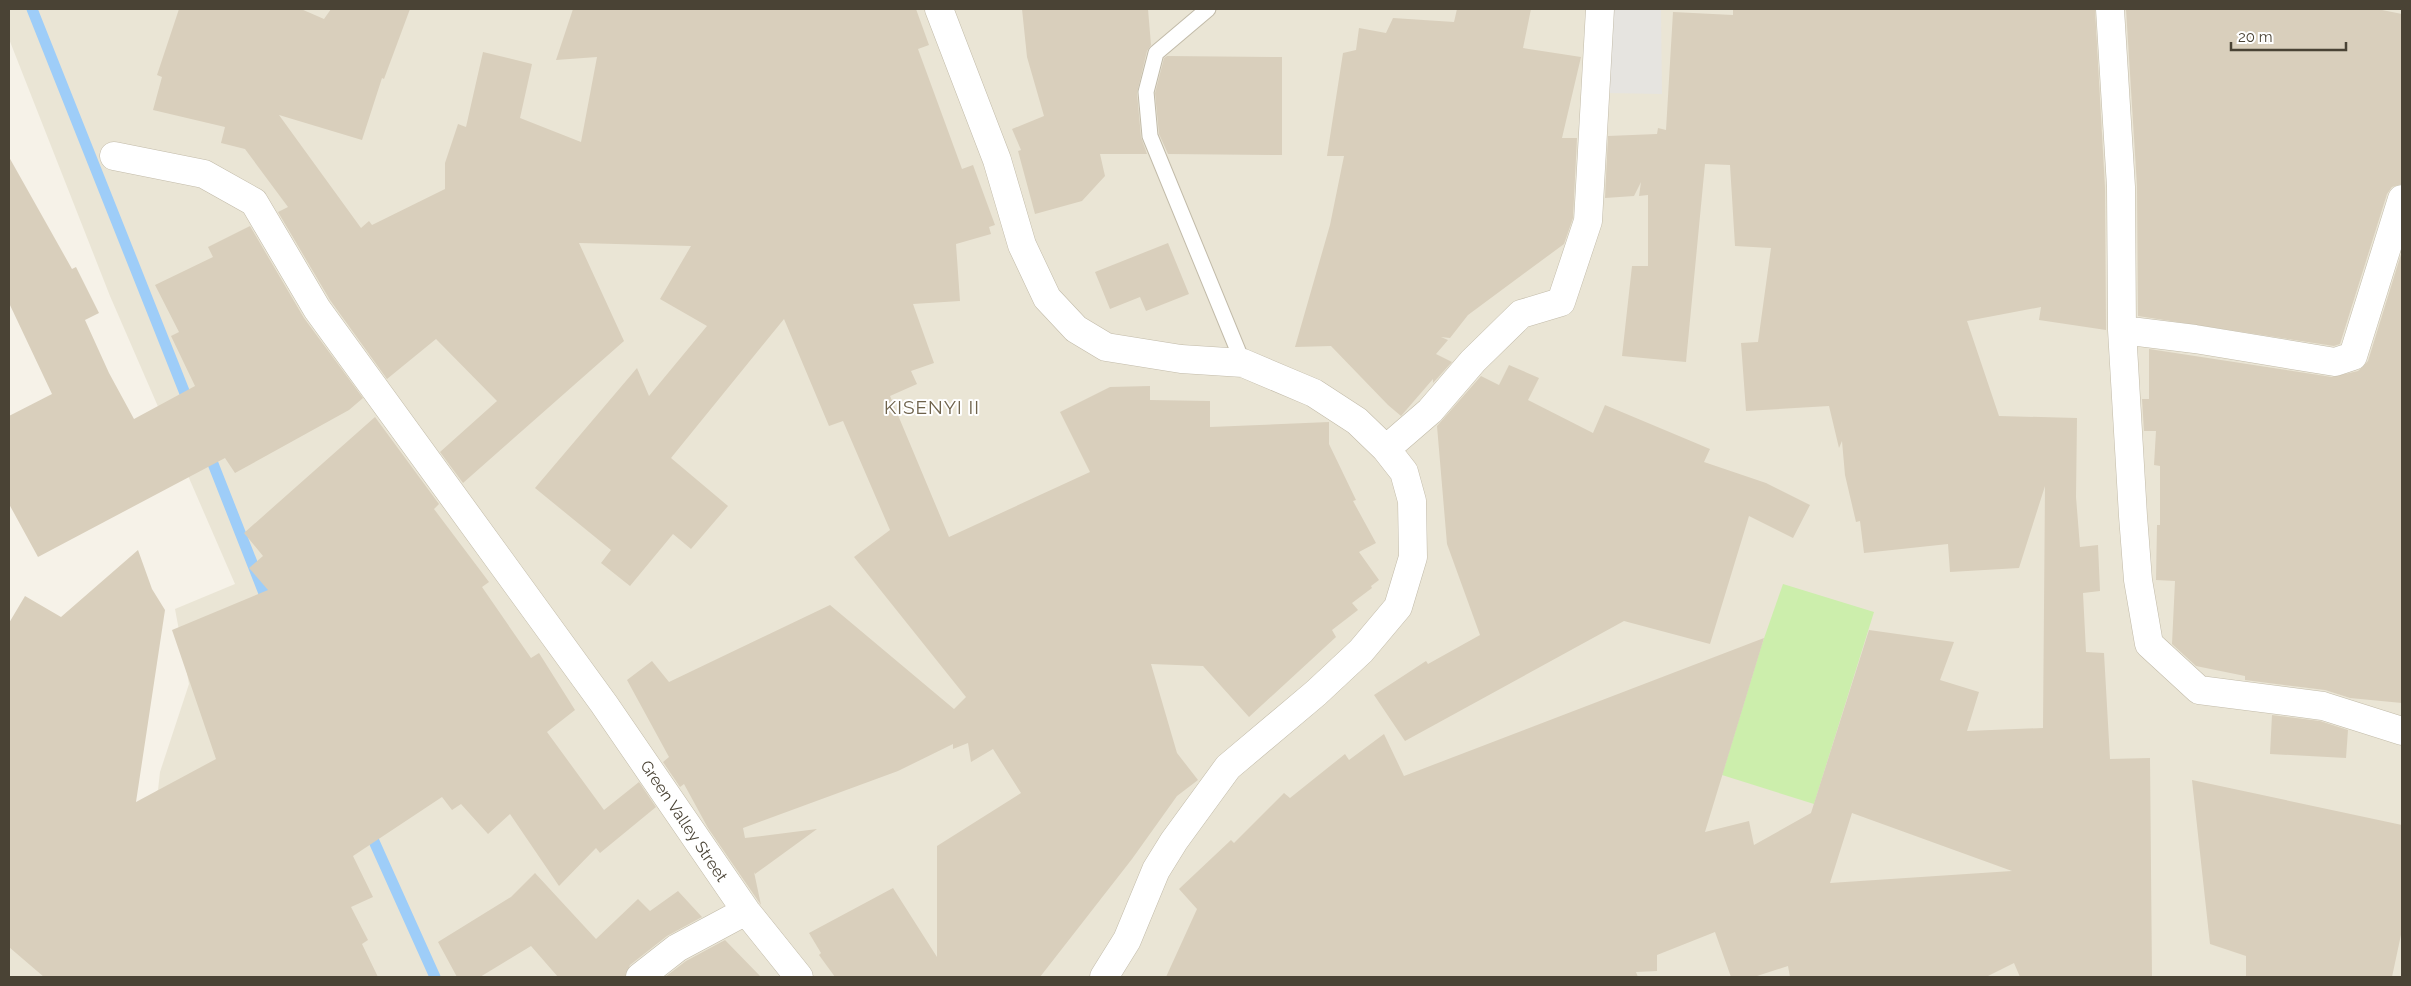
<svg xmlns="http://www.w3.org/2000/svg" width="2411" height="986" font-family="Raleway,sans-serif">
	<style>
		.residential { fill: #eae5d5 }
		.pitch { fill: #cceeac }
		.parking { fill: #e6e4e0 }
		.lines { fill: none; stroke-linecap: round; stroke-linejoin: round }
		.stream { stroke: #9ecdf8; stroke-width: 11 }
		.building { fill: #d9cfbc; fill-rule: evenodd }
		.service-casing { stroke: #c2bba9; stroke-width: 17 }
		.minor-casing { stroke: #c2bba9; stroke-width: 29 }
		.service { stroke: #fff; stroke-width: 15 }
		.minor { stroke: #fff; stroke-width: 28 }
		.labels { text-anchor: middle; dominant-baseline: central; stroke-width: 4; stroke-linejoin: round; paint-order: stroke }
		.street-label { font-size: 16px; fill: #4a4335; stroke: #fff }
		.quarter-label { font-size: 19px; letter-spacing: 1px; fill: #6e624b; stroke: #fff }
	</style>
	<rect width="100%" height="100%" fill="#f6f2e8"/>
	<path class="residential" d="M9,9H2402V977H9V895L123,819L158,790L160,772L189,684L175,609L235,584L110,296L9,39Z"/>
	<path class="pitch" d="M1783,584L1874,612L1814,804L1722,775L1761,647Z"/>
	<path class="parking" d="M1614,9H1661L1662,94L1607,93Z"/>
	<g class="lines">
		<path class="stream" d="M32,9L190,406
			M208,451L269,606
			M368,828L435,977"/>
	</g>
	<path class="building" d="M179,9H301L324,19L331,9H410L384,79L382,78L362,140L279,115L361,228L369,221L372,225L445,189V163L458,124L466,127L483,52L532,64L520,118L581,142L597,57L556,60L573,9H916L929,45L918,49L962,169L973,165L995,225L989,227L991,234L956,244L960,301L913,304L934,363L911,371L917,384L890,396L949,537L1090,472L1060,412L1110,387L1150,386V400L1210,401V427L1329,422V444L1356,500L1353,501L1376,543L1359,552L1379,580L1371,586L1372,588L1352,603L1358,610L1332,630L1336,637L1249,717L1203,666L1151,664L1177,753L1198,780L1177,796L1132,859L1040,977H835L819,955L821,953L809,933L893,888L937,957V846L1021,793L993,749L971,762L968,743L953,749V744L898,771L743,828L745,838L817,829L755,874L754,872L761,905L708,828L684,784L680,787L663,762L669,757L627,680L652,661L669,682L830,605L954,709L966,697L854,557L890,530L843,421L829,426L784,319L671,458L728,506L691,549L673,534L630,586L601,563L611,550L535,488L637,368L649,396L707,326L660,299L691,246L579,243L624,341L463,483L440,452L497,401L436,339L387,379L330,300L278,212L288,207L245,149L221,143L225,127L153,110L162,77L157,75Z
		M1022,9H1148L1151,45L1147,51L1137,93L1141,137L1147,154H1100L1105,176L1082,201L1035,214L1018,151L1021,150L1012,129L1044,116L1027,57Z
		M1457,9H1531L1523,48L1581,57L1562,138H1577L1573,218L1564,244L1468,315L1450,338L1441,337L1448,340L1436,354L1452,362L1433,383V379L1401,416L1388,405L1331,346L1295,347L1330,225L1344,156H1327L1343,53L1356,50L1359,28L1386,33L1393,18L1454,22Z
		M1733,9H2095L2105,188L2106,330L2039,320L2041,307L1967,321L1999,416L2077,418L2076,497L2080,547L2098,545L2100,591L2083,593L2086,652L2104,653L2110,759L2150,758L2152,977H2020L2014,963L1986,977H1790L1788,966L1754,977H1731L1715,932L1657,955V971L1636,972L1638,977H1166L1197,909L1179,889L1231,840L1234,843L1284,793L1290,798L1345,754L1349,760L1384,734L1404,776L1764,638L1705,832L1749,821L1754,845L1811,813L1869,630L1954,642L1940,680L1979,692L1967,731L2043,728L2045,486L2019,568L1950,572L1948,544L1864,553L1860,521L1856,522L1845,475L1842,441L1839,448L1829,406L1746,411L1741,343L1758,342L1771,248L1735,246L1730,165L1705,164L1686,362L1622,356L1632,266H1648V195L1639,196L1641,182L1634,196L1605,198L1608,136L1657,134L1658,128L1666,130L1673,12L1733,15ZM1852,813L2012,871L1830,883Z
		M2126,9H2377L2402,14V184L2392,187L2387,194L2340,344L2334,346L2138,316L2137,186Z
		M1167,56L1282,57V155L1168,154L1159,134L1155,93L1164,58Z
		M9,157L72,269L76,267L99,313L85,320L109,373L134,419L195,386L171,336L179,332L155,285L213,257L208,247L250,226L304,318L363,398L349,410L235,473L225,458L38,557L9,504V416L52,394L9,303Z
		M1168,243L1189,294L1146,311L1140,297L1110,309L1095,272Z
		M2402,251V703L2350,698L2325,690L2245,680V676L2196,666L2172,644L2175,581L2156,580L2157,525H2160V466L2154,465L2156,431H2144L2142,399H2149V349L2332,377L2358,371L2368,361Z
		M1509,365L1539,378L1528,400L1593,433L1605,405L1710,449L1704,462L1766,483L1810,505L1793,538L1749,516L1710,644L1624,621L1405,741L1374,695L1426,661L1428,664L1480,635L1447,544L1437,426L1481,376L1499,385Z
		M375,417L439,504L434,509L489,582L482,587L531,658L539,653L575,710L547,732L604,810L639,782L656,807L600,853L596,848L559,886L510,814L488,834L461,804L452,810L442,797L353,856L373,897L351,907L368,940L362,944L378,977H44L9,947V623L25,596L61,617L138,550L152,589L165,610L136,802L216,759L172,630L268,590L249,568L263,556L244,533Z
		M2272,715L2320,721L2348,730L2346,758L2270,754Z
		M2192,780L2402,825V930L2392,977H2246V956L2210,944Z
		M535,873L596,939L638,899L650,911L678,891L702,917L667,936L630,965L625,977H558L531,946L480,977H457L438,942L511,897Z
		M725,940L761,977H665L686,961Z"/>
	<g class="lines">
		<defs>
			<path id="service" d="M1208,9L1156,53L1146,92L1150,136L1243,363"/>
			<path id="minor" d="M939,9L997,160L1022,245L1047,298L1076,329L1106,347L1181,359L1243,363L1314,393L1357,421L1386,449L1404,472L1412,501L1413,557L1398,607L1361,651L1316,693L1228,767L1174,841L1156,870L1127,940L1104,977
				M2110,9L2121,187L2122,330L2133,516L2138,580L2149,644L2199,690L2323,706L2402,731
				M114,156L204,174L254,202L317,309L604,704L746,911L799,977
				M2122,330L2195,339L2335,362L2353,356L2402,199
				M1386,449L1430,411L1473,361L1521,314L1561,302L1588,221L1600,9
				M640,977L677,948L746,911"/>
		</defs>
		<use href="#service" class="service-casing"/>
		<use href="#minor" class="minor-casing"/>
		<use href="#service" class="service"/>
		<use href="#minor" class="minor"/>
	</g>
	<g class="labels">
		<g class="street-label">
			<text transform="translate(684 821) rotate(56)">Green Valley Street</text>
		</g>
		<g class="quarter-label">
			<text x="932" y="407">KISENYI II</text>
		</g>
	</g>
	<rect width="2411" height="986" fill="none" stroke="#4a4335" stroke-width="20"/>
	<path d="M2231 42v8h115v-8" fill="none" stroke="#4a4335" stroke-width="2.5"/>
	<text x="2238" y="42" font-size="15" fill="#4a4335" stroke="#ffffff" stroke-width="4" paint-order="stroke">20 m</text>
</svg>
